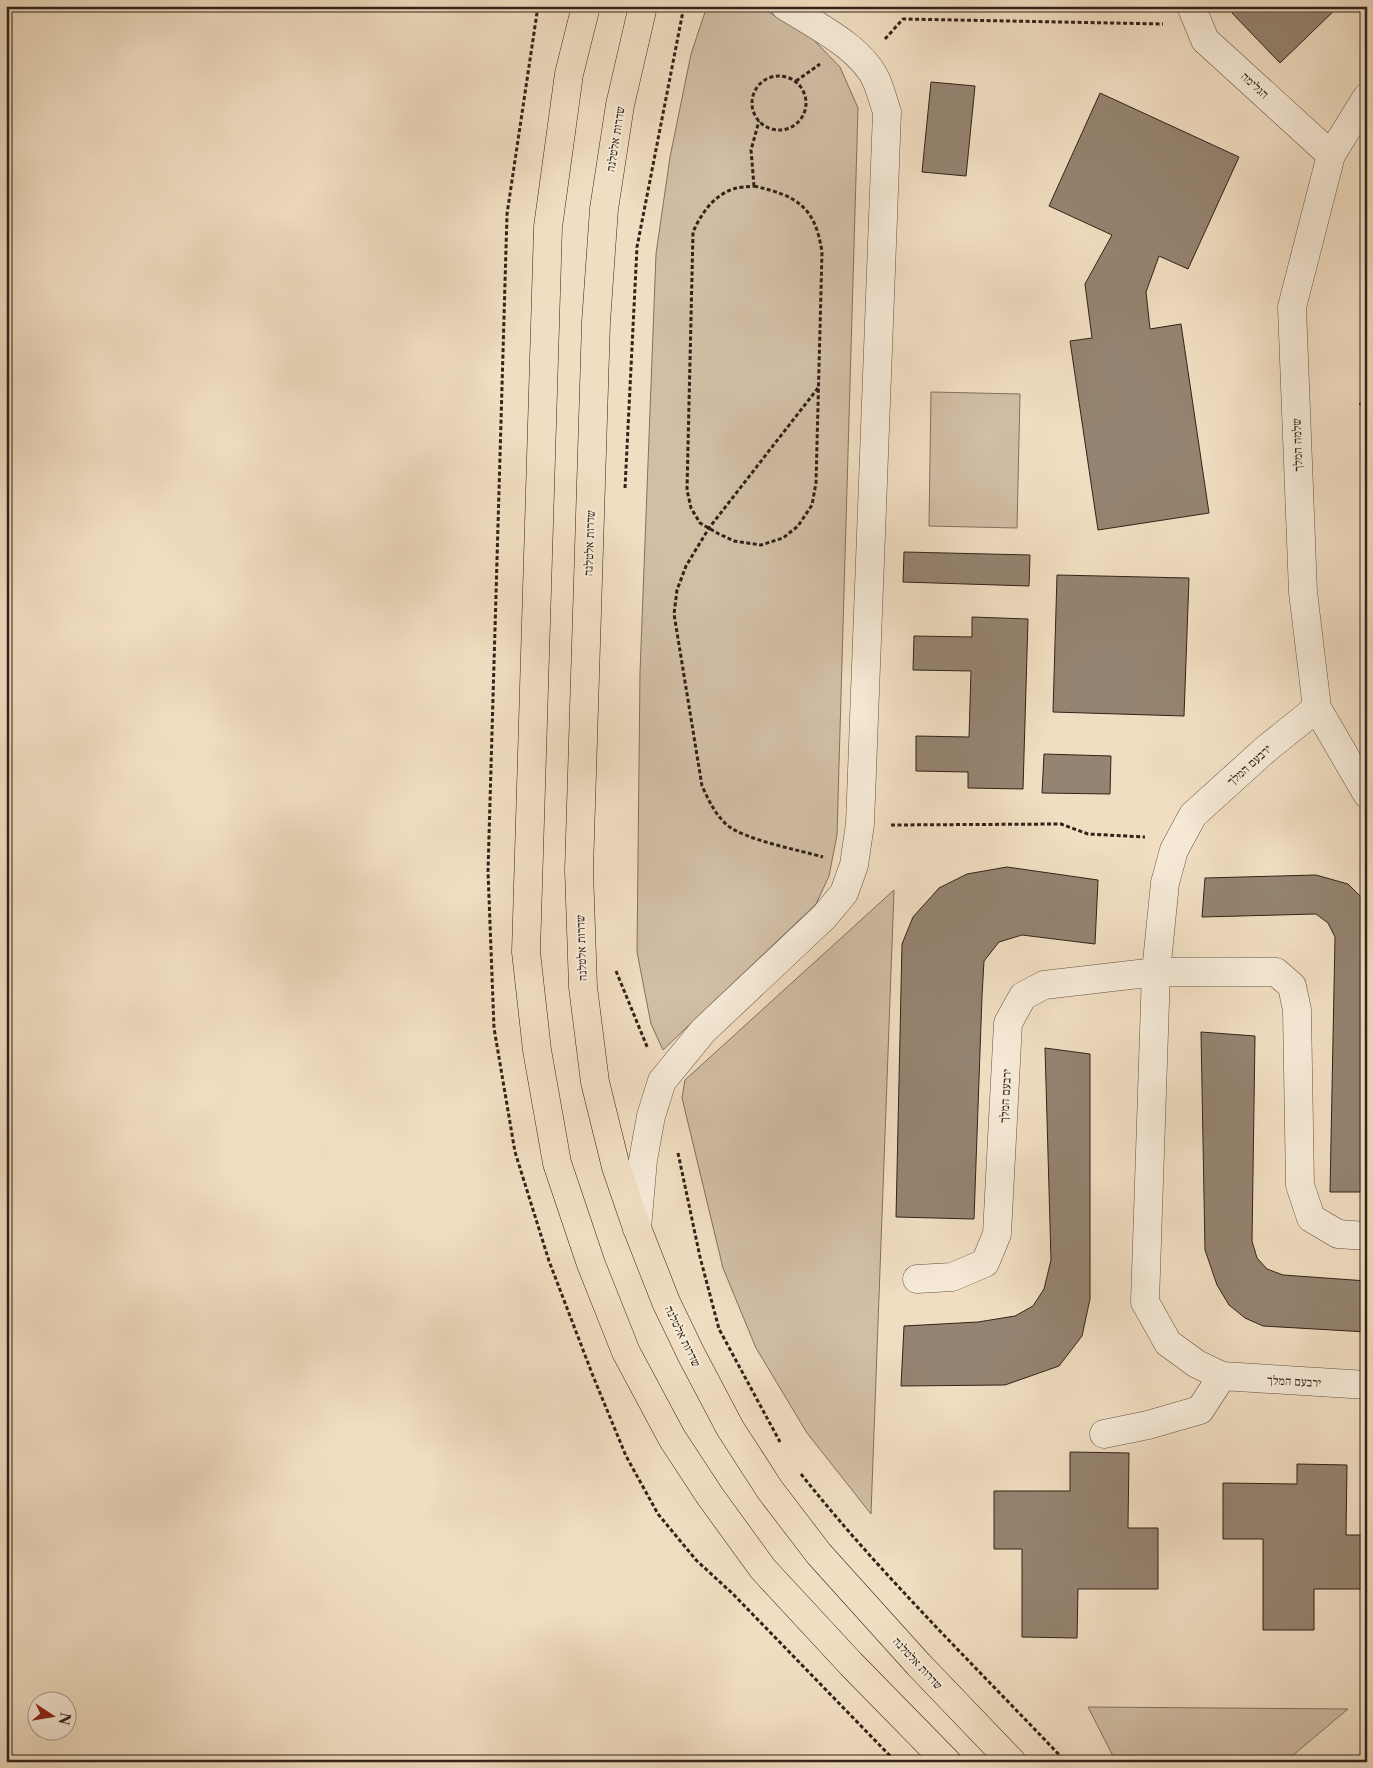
<svg xmlns="http://www.w3.org/2000/svg" width="1373" height="1768" font-family="'Libre Caslon Text','Frank Ruhl Libre',serif">
	<style>
		.green { fill: #d1bea5; stroke: #82705f }
		.building { fill: #958471; stroke: #322319 }
		.lines { fill: none; stroke-linecap: round; stroke-linejoin: round }
		.minor-casing { stroke: #625243; stroke-width: 29 }
		.major-casing { stroke: #322319; stroke-width: 29 }
		.path { stroke: #322319; stroke-width: 3; stroke-dasharray: 4 2.5; stroke-linecap: butt }
		.minor { stroke: #f6ead7; stroke-width: 28 }
		.major { stroke: #f1dec2; stroke-width: 28 }
		.labels { text-anchor: middle; dominant-baseline: central; stroke-width: 4; stroke-linejoin: round; paint-order: stroke }
		.street-label { font-size: 12px; fill: #322319; stroke: #f6ead7 }
	</style>
	<rect width="100%" height="100%" fill="#f1dec2"/>
	<filter id="stains"><feTurbulence type="fractalNoise" baseFrequency=".004" numOctaves="4"/><feColorMatrix values="0 0 0 0 .2 0 0 0 0 .09 0 0 0 0 .02 0 0 0 .5 -.17"/></filter>
	<radialGradient id="worn" r=".72"><stop offset=".6" stop-color="#630" stop-opacity="0"/><stop offset="1" stop-color="#630" stop-opacity=".3"/></radialGradient>
	<path class="green" d="M707,6H758L810,36L840,67L858,108L837,835L829,876L816,904L663,1050L651,1024L637,952L640,673L656,254L670,157L691,54Z
		M931,392L1020,394L1017,528L929,526Z
		M894,890L871,1514L807,1433L756,1348L723,1268L682,1098L685,1080Z
		M1088,1707L1348,1709L1285,1762H1116Z"/>
	<path class="building" d="M1239,6H1339L1280,63L1232,13Z
		M931,82L975,86L966,176L922,172Z
		M1100,93L1239,157L1188,269L1159,256L1146,292L1150,329L1181,324L1209,513L1098,530L1070,341L1092,338L1085,284L1112,235L1049,206Z
		M1367,397V412L1359,404Z
		M904,552L1030,555L1029,586L903,582Z
		M1057,575L1189,578L1184,716L1053,712Z
		M972,617L1028,619L1023,789L968,788V772L916,771V736L969,737L971,671L913,670L914,636L972,637Z
		M1044,754L1111,756L1110,794L1042,793Z
		M1007,867L1098,880L1095,944L1022,935L999,942L984,961L982,996L974,1219L896,1217L902,944L913,917L939,888L967,874Z
		M1316,875L1348,884L1367,903V1192H1330L1335,937L1328,923L1316,914L1202,917L1205,878Z
		M1201,1032L1255,1036L1252,1241L1257,1258L1267,1269L1283,1275L1367,1281V1332L1263,1326L1245,1318L1229,1305L1217,1285L1205,1250Z
		M1045,1048L1090,1054V1299L1082,1336L1059,1366L1005,1385L901,1386L904,1326L978,1322L1015,1316L1033,1306L1044,1289L1051,1260Z
		M1070,1452L1129,1453L1128,1528H1158V1589H1078L1077,1638L1022,1637V1549H994V1491H1070Z
		M1297,1464L1347,1465L1346,1535H1367V1589H1314V1630H1263V1539H1223V1483L1297,1484Z"/>
	<g class="lines">
		<defs>
			<path id="minor" d="M1191,6L1205,40L1331,155
				M1367,97L1331,155L1292,307L1303,592L1317,708L1367,794
				M637,1228L643,1160L651,1116L662,1081L703,1031L824,917L844,893L854,865L860,824L887,112C884,103 881,92 877,82C863,48 815,25 785,6
				M917,1279L952,1277L985,1263L997,1234L1008,1023L1023,996L1044,985L1156,972H1276L1292,986L1297,1010L1300,1185L1311,1218L1338,1234L1367,1236
				M1222,1376L1197,1364L1168,1343L1145,1302L1156,972L1165,883L1174,850L1193,815L1266,749L1317,708
				M1104,1434L1148,1425L1200,1410L1222,1376L1367,1385"/>
			<path id="major" d="M586,6L569,74L548,227L526,952L537,1050L557,1163L591,1264L626,1352L672,1438L710,1496L763,1569L851,1664L947,1762
				M643,6L620,105L604,209L596,322L579,870L583,987L595,1082L616,1167L637,1228L666,1302L691,1354L730,1428L770,1490L819,1554L919,1665L1012,1762"/>
		</defs>
		<use href="#minor" class="minor-casing"/>
		<use href="#major" class="major-casing"/>
		<path class="path" d="M538,6L507,214L488,871L494,1028L515,1152L549,1261L593,1376L626,1456L658,1514L696,1560L733,1594L896,1762
			M885,39L903,19L1163,24
			M752 103a27 27 0 1 1 54 0a27 27 0 1 1-54 0Z
			M796,81L820,64
			M754,186C797,196 815,206 822,252L816,483L812,505L798,526L783,538L761,545L734,541L719,534L700,523L691,508L687,490L693,232C701,214 713,196 733,189C739,187 747,187 754,186Z
			M754,186L751,150L759,121
			M818,388L709,528L686,566L677,590L674,614L702,786C709,801 715,814 727,825C745,840 799,850 823,857
			M625,488L637,247L684,6
			M891,825L1061,824L1088,834L1145,837
			M616,971L648,1049
			M678,1153L700,1257L719,1329L780,1442
			M801,1474C882,1576 976,1667 1066,1762"/>
		<use href="#minor" class="minor"/>
		<use href="#major" class="major"/>
	</g>
	<g class="labels">
		<g class="street-label">
			<text transform="translate(1255 85) rotate(42)">הגלימה</text>
			<text transform="translate(615 139) rotate(-81)">שדרות אלטלנה</text>
			<text transform="translate(1297 445) rotate(-92)">שלמה המלך</text>
			<text transform="translate(589 543) rotate(-88)">שדרות אלטלנה</text>
			<text transform="translate(1249 765) rotate(-42)">ירבעם המלך</text>
			<text transform="translate(581 948) rotate(-92)">שדרות אלטלנה</text>
			<text transform="translate(1005 1096) rotate(-87)">ירבעם המלך</text>
			<text transform="translate(683 1336) rotate(64)">שדרות אלטלנה</text>
			<text transform="translate(1294 1381) rotate(3)">ירבעם המלך</text>
			<text transform="translate(918 1663) rotate(47)">שדרות אלטלנה</text>
		</g>
	</g>
	<rect width="1373" height="1768" fill="none" stroke="#f1dec2" stroke-width="25"/>
	<rect x="8" y="8" width="1358" height="1753" fill="none" stroke="#322319" stroke-width="2.5"/>
	<rect x="12" y="12" width="1348" height="1743" fill="none" stroke="#322319"/>
	<g transform="translate(52 1716) rotate(102)"><circle r="24" fill="#f6ead7" stroke="#a89a8b"/>
	<path d="M0-4L9 19L0 12L-9 19Z" fill="#8f2418"/>
	<text y="-8" font-size="14" font-weight="bold" text-anchor="middle" fill="#322319">N</text>
	</g>
	<rect width="100%" height="100%" filter="url(#stains)"/>
	<rect width="100%" height="100%" fill="url(#worn)"/>
</svg>
